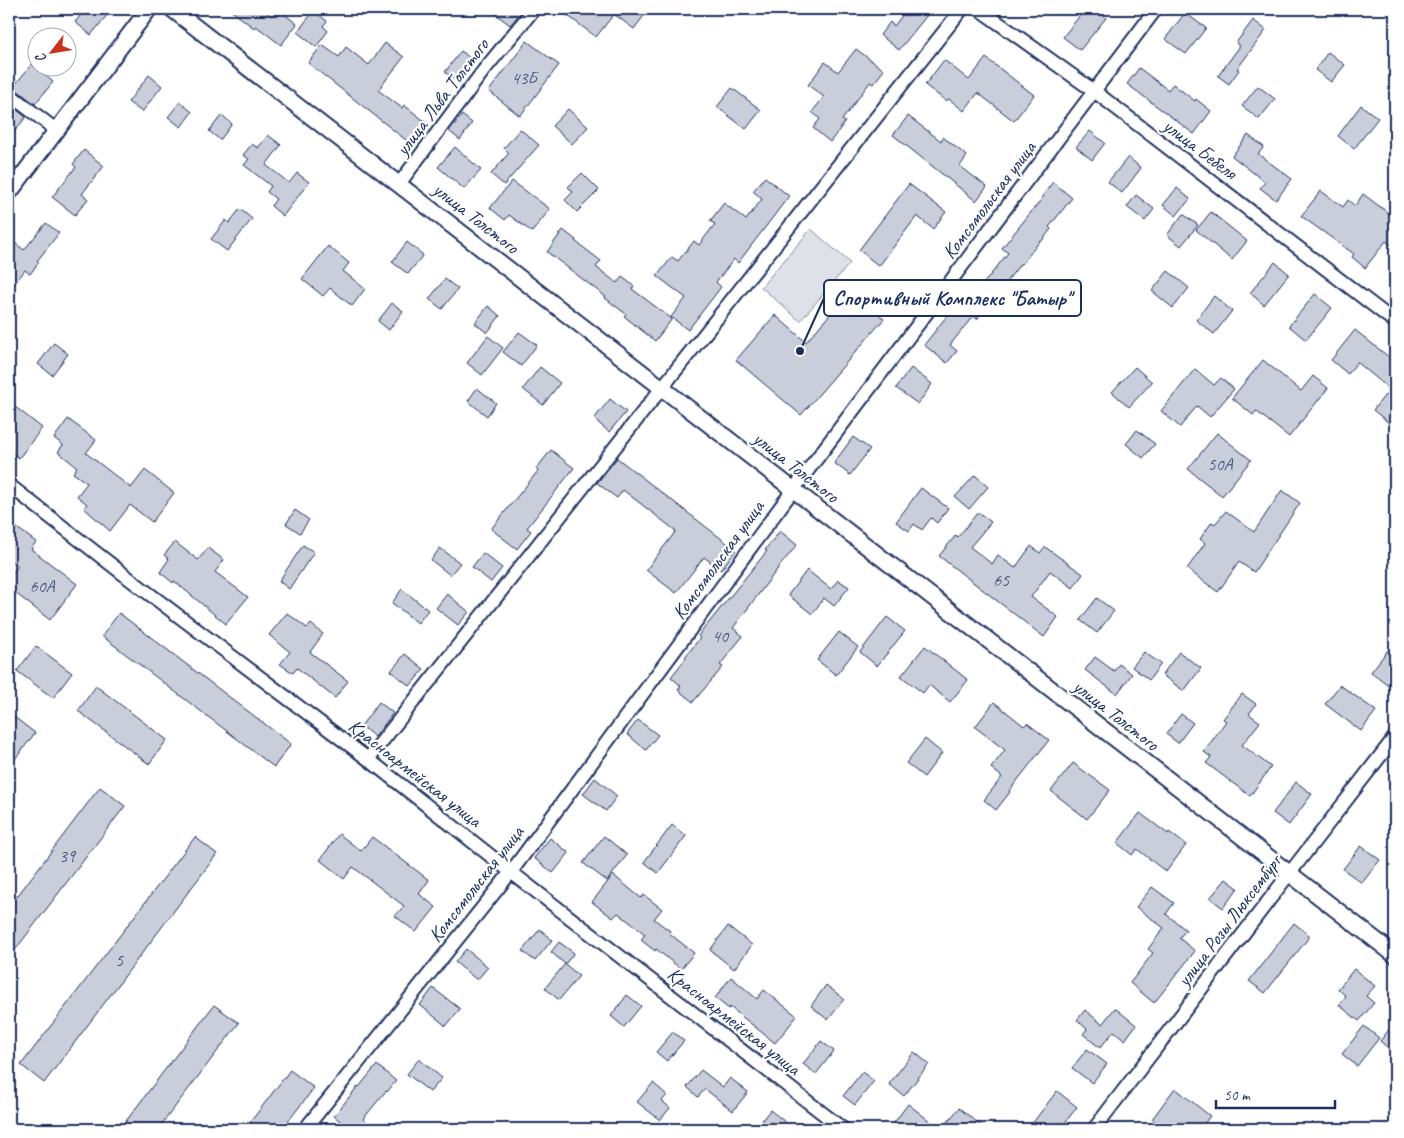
<svg xmlns="http://www.w3.org/2000/svg" width="1404" height="1138" font-family="Caveat,sans-serif">
	<style>
		.green { fill: #dee1e7; stroke: #7c88a2 }
		.building { fill: #caceda; stroke: #1b2f5e }
		.lines { fill: none; stroke-linecap: round; stroke-linejoin: round }
		.minor-casing { stroke: #1b2f5e; stroke-width: 16 }
		.tertiary-casing { stroke: #1b2f5e; stroke-width: 19 }
		.minor { stroke: #fff; stroke-width: 12 }
		.tertiary { stroke: #fff; stroke-width: 15 }
		.labels { text-anchor: middle; dominant-baseline: central; stroke-width: 4.5; stroke-linejoin: round; paint-order: stroke }
		.number-label { font-size: 18px; fill: #47577d }
		.street-label { font-size: 20px; fill: #1b2f5e; stroke: #fff }
		.leader { fill: none; stroke: #1b2f5e; stroke-width: 2 }
		.callout-dot { fill: #1b2f5e; stroke: #fff; stroke-width: 2 }
		.callout { fill: #fff; stroke: #1b2f5e; stroke-width: 2 }
		.callout-label { font-size: 21px; text-anchor: middle; font-weight: bold; fill: #1b2f5e }
	</style>
	<rect width="100%" height="100%" fill="#fff"/>
	<filter id="ink" filterUnits="userSpaceOnUse"><feTurbulence type="fractalNoise" baseFrequency=".02" numOctaves="2"/><feDisplacementMap in="SourceGraphic" scale="10" xChannelSelector="R" yChannelSelector="G"/><feConvolveMatrix kernelMatrix="1 2 1 2 8 2 1 2 1" color-interpolation-filters="sRGB"/></filter>
	<g filter="url(#ink)">
		<path class="green" d="M811,229L850,263L800,321L761,287Z"/>
		<path class="building" d="M86,9H112L91,35L75,22Z
			M229,9H263L272,16L278,9L297,24L281,45L256,26L254,28Z
			M489,9H524L510,25Z
			M559,9H649L634,29L614,14L596,37Z
			M907,9H932L899,50L880,35L890,22L894,26Z
			M1085,9H1095L1106,18L1080,50L1063,37Z
			M314,11L327,21L323,26L328,31L316,47L297,32Z
			M1185,13L1206,28L1186,54L1165,39Z
			M1253,20L1266,30L1237,69L1239,70L1229,84L1218,76L1240,46L1236,43Z
			M527,41L559,65L520,116L489,91Z
			M385,43L404,57L378,90L402,108L404,105L427,123L411,144L308,63L322,45L339,57L346,47L369,65Z
			M856,49L884,70L873,84L870,82L842,120L845,122L830,142L813,128L820,119L812,112L824,97L808,85L825,62L838,72Z
			M461,51L475,62L459,83L445,72Z
			M1328,52L1345,65L1331,82L1315,70Z
			M986,58L1034,95L1014,121L978,93L964,111L949,99L946,101L925,85L944,60L969,80Z
			M32,64L53,82L35,104L13,87Z
			M1139,68L1168,90L1173,84L1195,101L1196,99L1211,111L1194,134L1127,84Z
			M149,75L162,86L142,112L128,102Z
			M1258,86L1275,99L1259,119L1242,106Z
			M732,88L761,110L746,129L717,107Z
			M180,102L192,112L181,127L168,117Z
			M9,104L26,117L9,138Z
			M1361,105L1378,118L1354,149L1338,136Z
			M568,109L588,127L572,144L552,126Z
			M222,115L232,124L220,140L209,131Z
			M462,115L472,123L460,140L449,131Z
			M908,116L941,141L943,137L967,156L960,166L987,187L976,201L893,135Z
			M520,129L539,145L504,185L491,174L509,153L504,148Z
			M1090,131L1105,143L1092,160L1076,147Z
			M268,135L281,145L266,165L289,183L297,173L309,182L283,216L271,206L276,199L267,192L271,186L244,165L249,159L243,155L252,144L258,148Z
			M1248,135L1264,147L1258,154L1292,179L1276,200L1260,188L1265,182L1232,156Z
			M455,147L481,170L464,189L438,167Z
			M84,150L104,166L82,194L88,199L75,215L52,197L76,167L73,164Z
			M1128,157L1141,168L1122,193L1108,182Z
			M582,173L599,190L577,212L565,200L573,192L568,187Z
			M765,177L789,196L738,263L734,259L716,282L721,287L688,330L671,317L686,298L657,276L672,257L678,261L694,241L699,245L715,224L710,221L724,203L746,220L762,199L753,191Z
			M512,181L550,209L532,232L509,215L505,220L490,208Z
			M1053,182L1072,198L1049,227L1051,229L1041,242L1040,241L1022,264L1021,263L977,319L973,316L950,345L957,351L947,363L924,345L968,289L975,294L1008,253L1002,248L1044,196L1043,195Z
			M909,184L946,212L933,229L917,216L879,266L859,250Z
			M1177,188L1190,199L1176,216L1163,205Z
			M1321,191L1343,207L1348,200L1355,206L1363,194L1395,218V248L1386,241L1365,268L1352,257L1354,254L1301,216Z
			M1136,195L1154,209L1145,221L1127,207Z
			M240,209L252,219L227,251L211,239L226,220L229,223Z
			M1211,212L1247,241L1232,260L1196,230Z
			M1183,214L1198,225L1181,246L1167,235Z
			M46,223L59,233L37,261L39,262L30,274L25,270L9,291V250L15,243L24,250Z
			M563,230L576,240L575,241L601,261L596,267L617,283L622,277L634,286L632,289L672,319L655,341L624,316L626,314L605,298L606,297L547,252Z
			M407,242L423,255L408,274L392,262Z
			M328,246L349,263L343,271L365,289L352,306L330,288L323,296L302,279Z
			M1275,262L1289,274L1264,305L1250,293Z
			M1168,271L1189,288L1173,308L1152,291Z
			M445,279L458,289L442,309L429,299Z
			M851,290L884,319L801,415L736,360L775,315L806,342Z
			M1315,294L1332,308L1306,340L1289,326Z
			M1214,296L1232,311L1214,334L1196,320Z
			M392,303L403,311L389,330L378,321Z
			M488,306L500,316L487,333L475,323Z
			M1355,330L1395,362V379L1388,388L1357,362L1348,374L1331,360Z
			M519,332L537,345L521,366L503,352Z
			M488,336L503,348L482,375L467,363Z
			M54,343L68,354L52,375L38,364Z
			M1263,360L1301,391L1313,376L1328,388L1289,437L1256,411L1253,415L1232,398Z
			M540,367L560,383L543,405L523,389Z
			M1135,367L1152,382L1129,407L1112,392Z
			M911,368L932,384L918,404L896,388Z
			M1195,369L1214,385L1221,378L1234,389L1210,417L1197,406L1180,427L1161,411Z
			M477,388L496,403L487,416L468,401Z
			M1385,395L1395,403V428L1373,410Z
			M610,399L626,412L609,432L594,419Z
			M9,402L42,428L19,458L9,450Z
			M68,419L96,440L86,453L131,488L145,470L174,493L152,522L130,505L110,531L84,508L87,504L77,496L87,483L73,473L77,467L58,452L63,445L54,438Z
			M1137,430L1155,444L1143,458L1126,444Z
			M1217,433L1251,460L1222,496L1188,469Z
			M853,437L870,449L850,475L834,463Z
			M551,450L574,468L527,528L531,531L517,549L491,529L538,471L536,469Z
			M617,458L736,550L721,570L704,557L676,593L646,570L676,531L623,490L617,498L597,483Z
			M975,475L988,487L969,509L955,497Z
			M921,488L948,508L937,523L931,518L922,530L914,524L909,531L896,522Z
			M1282,490L1300,503L1254,572L1239,562L1218,592L1187,569L1205,543L1200,539L1212,522L1215,524L1226,511L1254,532Z
			M295,510L309,520L300,533L286,524Z
			M978,512L991,522L970,547L992,564L998,555L1015,568L1031,546L1040,553L1045,547L1083,574L1073,588L1050,571L1031,597L1058,617L1044,637L939,556L956,535L958,537Z
			M9,522L36,542L31,549L77,584L50,620L9,588V578L18,566L9,559Z
			M780,531L797,545L782,563L733,628L743,636L720,665L723,667L693,702L678,690L681,686L671,677L686,658L685,657L700,638L698,636L767,551L765,550Z
			M175,542L198,560L208,548L224,560L215,572L248,597L226,624L174,581L173,583L160,572L169,559L164,555Z
			M303,545L314,552L289,589L279,581Z
			M440,548L460,563L450,575L431,560Z
			M483,553L502,568L491,582L472,567Z
			M807,570L831,589L838,580L849,587L834,606L824,598L812,614L788,595Z
			M402,589L428,610L418,623L392,603Z
			M447,594L469,612L458,625L436,608Z
			M1097,598L1114,611L1097,633L1080,620Z
			M119,613L291,744L274,767L102,636Z
			M287,613L307,628L311,624L323,634L310,652L348,681L335,698L297,668L293,673L280,664L290,652L269,635Z
			M887,617L905,631L877,666L860,652Z
			M839,632L858,647L836,675L817,660Z
			M36,646L72,673L53,698L17,671Z
			M925,646L968,680L950,702L929,685L923,693L901,676Z
			M1388,650L1395,655V690L1371,672Z
			M1144,652L1161,664L1149,680L1132,667Z
			M1179,652L1201,668L1184,691L1162,675Z
			M405,654L424,669L410,686L391,671Z
			M1095,657L1114,671L1119,664L1132,674L1117,694L1085,670Z
			M1340,685L1376,711L1361,731L1325,704Z
			M96,686L167,740L149,764L78,711Z
			M1242,694L1256,704L1249,714L1260,722L1242,745L1271,767L1250,796L1206,763L1211,757L1204,752L1226,721L1223,719Z
			M379,702L393,713L375,737L361,726Z
			M994,702L1024,726L1027,723L1049,740L1009,791L1010,792L996,810L984,800L1002,777L991,768L1005,750L975,727Z
			M9,713L35,733L9,767Z
			M1181,714L1193,723L1178,743L1166,734Z
			M638,720L658,735L646,750L627,734Z
			M925,739L942,753L924,777L906,763Z
			M1073,763L1110,790L1087,819L1051,791Z
			M595,778L617,796L606,811L583,794Z
			M1296,782L1312,794L1289,825L1273,813Z
			M100,787L125,806L9,958V907Z
			M1140,813L1168,834L1169,832L1186,845L1166,872L1137,849L1132,855L1117,843Z
			M672,825L686,836L658,873L644,862Z
			M339,834L361,851L372,837L429,880L419,894L436,907L416,932L395,916L404,906L353,867L344,879L320,860Z
			M604,836L627,855L607,881L583,863Z
			M195,837L217,854L44,1083L21,1065Z
			M550,838L569,853L553,873L534,858Z
			M1361,846L1380,860L1362,883L1343,869Z
			M613,875L641,898L644,895L662,909L654,919L670,931L669,933L694,953L681,969L656,949L655,951L641,940L645,934L618,913L613,918L592,902Z
			M1226,879L1238,888L1223,908L1210,898Z
			M1152,887L1174,903L1166,914L1186,930L1179,938L1195,951L1154,1003L1130,983L1153,953L1148,949L1164,928L1136,907Z
			M1294,923L1310,936L1265,993L1249,981Z
			M728,926L752,945L734,969L710,950Z
			M540,929L552,940L535,961L522,951Z
			M559,942L574,953L565,964L551,952Z
			M466,949L488,967L477,980L455,962Z
			M565,964L579,976L559,1000L545,988Z
			M1354,969L1375,986L1366,996L1374,1003L1359,1021L1339,1005L1346,996L1338,989Z
			M731,977L757,999L764,990L797,1016L775,1043L730,1007L729,1009L715,998Z
			M826,985L844,999L828,1020L811,1006Z
			M433,988L460,1009L446,1026L420,1005Z
			M627,995L641,1006L624,1027L611,1016Z
			M214,1005L239,1023L158,1129H120Z
			M1115,1008L1136,1025L1125,1040L1114,1031L1100,1048L1083,1034L1087,1029L1077,1020L1085,1010L1102,1024Z
			M1395,1022V1054L1380,1041Z
			M1364,1026L1379,1038L1357,1066L1342,1054Z
			M673,1032L684,1041L667,1061L656,1052Z
			M821,1041L834,1051L816,1074L803,1064Z
			M1087,1049L1107,1064L1092,1083L1072,1068Z
			M914,1052L929,1064L904,1096L889,1084Z
			M419,1059L442,1078L430,1092L407,1074Z
			M377,1065L396,1081L387,1092L386,1091L363,1119L375,1129H350L334,1116L358,1086L359,1087Z
			M290,1070L314,1088L282,1129H245Z
			M701,1070L723,1087L730,1078L748,1092L733,1111L705,1089L698,1097L687,1087Z
			M862,1072L874,1081L855,1105L843,1096Z
			M653,1083L667,1095L662,1101L670,1108L660,1120L637,1102Z
			M1175,1088L1210,1116L1200,1129H1165L1152,1119Z
			M1057,1091L1077,1107L1060,1129H1028Z
			M908,1104L940,1129H902L894,1123Z
			M959,1108L986,1129H942Z
			M770,1110L794,1129H755Z"/>
		<g class="lines">
			<defs>
				<path id="minor" d="M979,9L1094,91L1395,322
					M9,94L56,130
					M399,184L484,70L534,9
					M9,485L131,580L368,759L511,872L843,1129
					M368,759L962,9
					M305,1129L511,872L793,490L1156,9
					M1094,1129L1289,874L1395,737"/>
				<path id="tertiary" d="M172,9L1395,955
					M9,193L149,9"/>
			</defs>
			<use href="#minor" class="minor-casing"/>
			<use href="#tertiary" class="tertiary-casing"/>
			<use href="#minor" class="minor"/>
			<use href="#tertiary" class="tertiary"/>
		</g>
	</g>
	<g class="labels">
		<g class="number-label">
			<text x="524" y="78">43Б</text>
			<text x="1220" y="464">50А</text>
			<text x="1001" y="580">65</text>
			<text x="42" y="586">60А</text>
			<text x="720" y="636">40</text>
			<text x="67" y="856">39</text>
			<text x="119" y="960">5</text>
		</g>
		<g class="street-label">
			<text transform="translate(442 97) rotate(-53)">улица Льва Толстого</text>
			<text transform="translate(1200 149) rotate(37)">улица Бебеля</text>
			<text transform="translate(989 200) rotate(-53)">Комсомольская улица</text>
			<text transform="translate(476 218) rotate(38)">улица Толстого</text>
			<text transform="translate(796 467) rotate(38)">улица Толстого</text>
			<text transform="translate(718 560) rotate(-54)">Комсомольская улица</text>
			<text transform="translate(1116 715) rotate(38)">улица Толстого</text>
			<text transform="translate(415 773) rotate(38)">Красноармейская улица</text>
			<text transform="translate(476 884) rotate(-52)">Комсомольская улица</text>
			<text transform="translate(1229 921) rotate(-53)">улица Розы Люксембург</text>
			<text transform="translate(734 1021) rotate(38)">Красноармейская улица</text>
		</g>
	</g>
	<path class="leader" d="M800 351L824 298"/>
	<circle class="callout-dot" cx="800" cy="351" r="5"/>
	<rect class="callout" x="824" y="280" width="257" height="36" rx="5"/>
	<g class="callout-label">
		<text x="952" y="305">Спортивный Комплекс "Батыр"</text>
	</g>
	<rect width="1404" height="1138" fill="none" stroke="#fff" stroke-width="30"/>
	<rect x="15" y="15" width="1374" height="1108" fill="none" stroke="#1b2f5e" stroke-width="2" filter="url(#ink)"/>
	<g transform="translate(52 52) rotate(239)"><circle r="24" fill="#ffffff" stroke="#a4acbf"/>
	<path d="M0-4L9 19L0 12L-9 19Z" fill="#c8321e"/>
	<text y="-8" font-size="14" font-weight="bold" text-anchor="middle" fill="#1b2f5e">С</text>
	</g>
	<path d="M1216 1100v8h119v-8" fill="none" stroke="#1b2f5e" stroke-width="2.5"/>
	<text x="1224" y="1100" font-size="15" fill="#1b2f5e" stroke="#ffffff" stroke-width="4" paint-order="stroke">50 m</text>
</svg>
